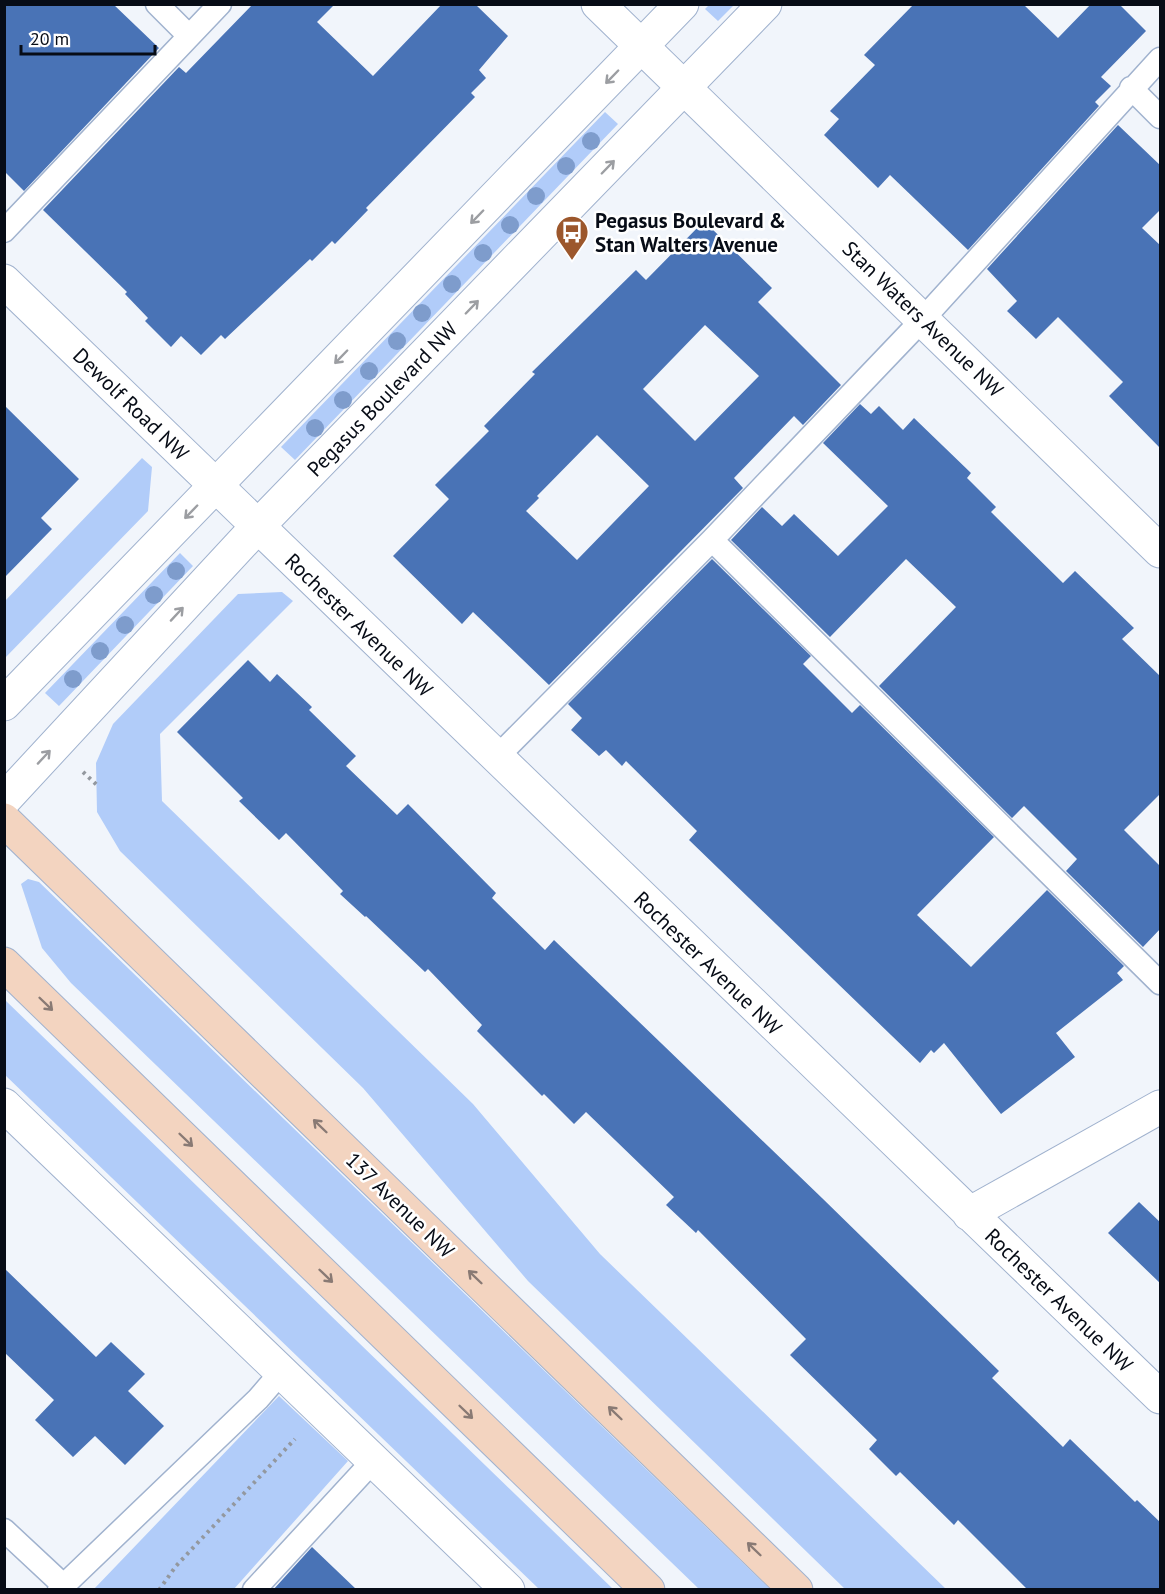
<svg xmlns="http://www.w3.org/2000/svg" width="1165" height="1594" font-family="'PT Sans',sans-serif">
	<style>
		.green { fill: #b1ccf9 }
		.building { fill: #4973b6; fill-rule: evenodd }
		.lines { fill: none; stroke-linecap: round; stroke-linejoin: round }
		.service-casing { stroke: #a0b2ce; stroke-width: 25 }
		.minor-casing { stroke: #a0b2ce; stroke-width: 35 }
		.tertiary-casing { stroke: #a0b2ce; stroke-width: 35 }
		.secondary-casing { stroke: #a0b2ce; stroke-width: 35 }
		.path { stroke: #93989f; stroke-width: 4; stroke-dasharray: 3 4.5; stroke-linecap: butt }
		.service { stroke: #fff; stroke-width: 22 }
		.minor { stroke: #fff; stroke-width: 33 }
		.tertiary { stroke: #fff; stroke-width: 33 }
		.secondary { stroke: #f3d4c0; stroke-width: 33 }
		.tree { fill: #7e9ccc }
		.oneway { stroke: #9c9ea2 }
		.oneway2 { stroke: #897a74 }
		.labels { text-anchor: middle; dominant-baseline: central; stroke-width: 5; stroke-linejoin: round; paint-order: stroke }
		.poi-label { font-size: 21px; font-weight: bold; fill: #070c16; stroke: #fff; text-anchor: start }
		.street-label { font-size: 21px; fill: #070c16; stroke: #fff }
	</style>
	<rect width="100%" height="100%" fill="#f1f5fb"/>
	<path class="green" d="M709,5V4L734,5L718,21L705,9Z
		M605,112L618,124L295,460L281,447Z
		M142,458L152,467L148,511L5,658V601Z
		M180,553L193,566L59,706L45,693Z
		M282,592L293,601L160,734L162,801L473,1104L600,1254L946,1589H845L528,1281L363,1088L120,851L97,812L96,763L113,724L238,594Z
		M28,879L39,882L770,1589H699L71,983L42,948L21,884Z
		M5,1000L613,1589H539L5,1075Z
		M279,1396L348,1461L234,1589H94Z"/>
	<path class="building" d="M4,4H113L159,48L24,191L4,171Z
		M253,4H335L317,22L373,76L442,4H475L508,36L479,70L486,78L471,93L475,97L366,208L368,210L335,244L332,241L312,261L310,259L225,339L221,335L201,355L181,336L171,347L145,321L148,318L125,294L127,292L43,210L179,67L186,73Z
		M914,4H1023L1058,38L1091,4H1119L1146,31L1101,77L1111,86L1095,102L1099,106L968,250L890,175L878,188L824,135L839,119L830,111L875,65L864,55Z
		M1118,125L1161,166V209L1142,228L1161,246V449L1109,396L1123,382L1058,317L1036,339L1007,311L1017,301L987,269Z
		M704,221L772,288L758,302L841,385L803,425L794,416L734,478L743,488L549,685L473,612L462,624L393,556L449,499L435,485L489,431L484,426L535,374L532,372L636,270L646,280ZM705,325L759,376L695,441L643,389ZM597,435L649,486L577,560L526,511L539,498L537,496Z
		M860,404L871,414L879,406L903,430L914,418L971,473L967,478L996,507L991,512L1063,583L1075,571L1134,628L1122,639L1161,677V793L1124,830L1161,867V928L1143,947L1066,871L1077,859L1024,806L1012,818L879,686L956,607L906,559L830,637L731,540L762,507L782,526L794,514L838,556L888,506L823,443Z
		M4,405L79,479L41,518L52,529L4,578Z
		M712,559L811,656L803,664L852,713L860,705L994,837L917,915L971,967L1047,890L1124,966L1117,973L1123,980L1056,1033L1075,1057L1001,1114L944,1043L934,1053L931,1050L920,1063L689,840L697,831L626,761L622,766L606,750L599,756L571,730L582,718L568,704Z
		M248,660L270,682L277,674L312,707L309,710L356,756L346,766L397,815L408,804L496,893L492,898L545,950L554,940L822,1198L999,1371L992,1378L1063,1447L1070,1439L1135,1502L1137,1500L1161,1523V1590H1028L958,1520L954,1525L900,1472L896,1476L869,1449L877,1440L790,1355L806,1339L698,1230L696,1233L666,1205L674,1197L586,1112L574,1124L544,1094L542,1096L477,1031L482,1025L428,969L425,972L366,916L365,917L340,894L343,891L286,833L279,840L239,801L243,798L177,732Z
		M1139,1202L1161,1223V1284L1108,1233Z
		M4,1268L96,1357L111,1342L145,1374L128,1391L164,1426L125,1465L95,1436L73,1457L35,1420L54,1400L4,1352Z
		M312,1547L357,1590H273Z"/>
	<g class="lines">
		<defs>
			<path id="service" d="M157,4L189,36
				M1131,88L1160,117
				M4,231L220,4
				M712,540L1160,983
				M496,758L712,540L923,319L1160,59
				M4,1530L63,1585
				M59,1590L258,1399L283,1370
				M254,1590L374,1460"/>
			<path id="minor" d="M598,4L1160,551
				M4,281L1160,1397
				M4,1105L508,1590
				M969,1214L1160,1107"/>
			<path id="tertiary" d="M4,704L682,4
				M4,800L257,527L765,4"/>
			<path id="secondary" d="M4,820L796,1590
				M4,964L648,1590"/>
		</defs>
		<use href="#service" class="service-casing"/>
		<use href="#minor" class="minor-casing"/>
		<use href="#tertiary" class="tertiary-casing"/>
		<use href="#secondary" class="secondary-casing"/>
		<path class="path" d="M83,772L98,786
			M159,1590L176,1566L295,1439"/>
		<use href="#service" class="service"/>
		<use href="#minor" class="minor"/>
		<use href="#tertiary" class="tertiary"/>
		<use href="#secondary" class="secondary"/>
	</g>
	<g class="tree">
		<circle cx="591" cy="141" r="9"/>
		<circle cx="566" cy="166" r="9"/>
		<circle cx="536" cy="196" r="9"/>
		<circle cx="510" cy="225" r="9"/>
		<circle cx="483" cy="253" r="9"/>
		<circle cx="452" cy="284" r="9"/>
		<circle cx="422" cy="313" r="9"/>
		<circle cx="397" cy="341" r="9"/>
		<circle cx="369" cy="371" r="9"/>
		<circle cx="343" cy="400" r="9"/>
		<circle cx="315" cy="428" r="9"/>
		<circle cx="176" cy="571" r="9"/>
		<circle cx="154" cy="595" r="9"/>
		<circle cx="125" cy="625" r="9"/>
		<circle cx="100" cy="651" r="9"/>
		<circle cx="73" cy="679" r="9"/>
	</g>
	<defs><path id="oneway-shaft" d="M-6 0H5M1.5-3L5.5 0L1.5 3" fill="none" stroke-width="1.6" stroke-linecap="round" stroke-linejoin="round" transform="scale(1.5)"/></defs>
	<g class="oneway">
		<use href="#oneway-shaft" transform="translate(612 77) rotate(134)"/>
		<use href="#oneway-shaft" transform="translate(608 167) rotate(-46)"/>
		<use href="#oneway-shaft" transform="translate(477 217) rotate(134)"/>
		<use href="#oneway-shaft" transform="translate(472 307) rotate(-46)"/>
		<use href="#oneway-shaft" transform="translate(341 357) rotate(134)"/>
		<use href="#oneway-shaft" transform="translate(191 512) rotate(134)"/>
		<use href="#oneway-shaft" transform="translate(177 614) rotate(-47)"/>
		<use href="#oneway-shaft" transform="translate(44 757) rotate(-47)"/>
	</g>
	<g class="oneway2">
		<use href="#oneway-shaft" transform="translate(46 1004) rotate(44)"/>
		<use href="#oneway-shaft" transform="translate(320 1126) rotate(-136)"/>
		<use href="#oneway-shaft" transform="translate(186 1140) rotate(44)"/>
		<use href="#oneway-shaft" transform="translate(326 1276) rotate(44)"/>
		<use href="#oneway-shaft" transform="translate(475 1277) rotate(-136)"/>
		<use href="#oneway-shaft" transform="translate(466 1412) rotate(44)"/>
		<use href="#oneway-shaft" transform="translate(615 1413) rotate(-136)"/>
		<use href="#oneway-shaft" transform="translate(754 1549) rotate(-136)"/>
	</g>
	<defs>
		<symbol id="bus-pin" viewBox="-11 -11 22 30"><path d="M0 17L-7.5 6A9.5 9.5 0 1 1 7.5 6Z" fill="#9c572c" stroke="#fff"/><path d="M-5-6H5V4H4V6H2V4H-2V6H-4V4H-5ZM-3.5-4V0h7V-4ZM-3.5 1.2v1.5H-2V1.2ZM2 1.2v1.5H3.5V1.2Z" fill="#fff"/></symbol>
	</defs>
	<g fill-rule="evenodd">
		<use href="#bus-pin" x="553" y="213" width="38" height="52"/>
	</g>
	<g class="labels">
		<g class="poi-label">
			<text x="595" y="220">Pegasus Boulevard &amp;<tspan x="595" dy="24">Stan Walters Avenue</tspan></text>
		</g>
		<g class="street-label">
			<text transform="translate(923 319) rotate(44)">Stan Waters Avenue NW</text>
			<text transform="translate(382 399) rotate(-46)">Pegasus Boulevard NW</text>
			<text transform="translate(131 404) rotate(44)">Dewolf Road NW</text>
			<text transform="translate(359 625) rotate(44)">Rochester Avenue NW</text>
			<text transform="translate(708 963) rotate(44)">Rochester Avenue NW</text>
			<text transform="translate(400 1205) rotate(44)">137 Avenue NW</text>
			<text transform="translate(1059 1300) rotate(44)">Rochester Avenue NW</text>
		</g>
	</g>
	<rect width="1165" height="1594" fill="none" stroke="#070c16" stroke-width="12"/>
	<path d="M21 45v9h134v-9" fill="none" stroke="#070c16" stroke-width="3"/>
	<text x="30" y="45" font-size="18" fill="#070c16" stroke="#ffffff" stroke-width="4.5" paint-order="stroke">20 m</text>
</svg>
